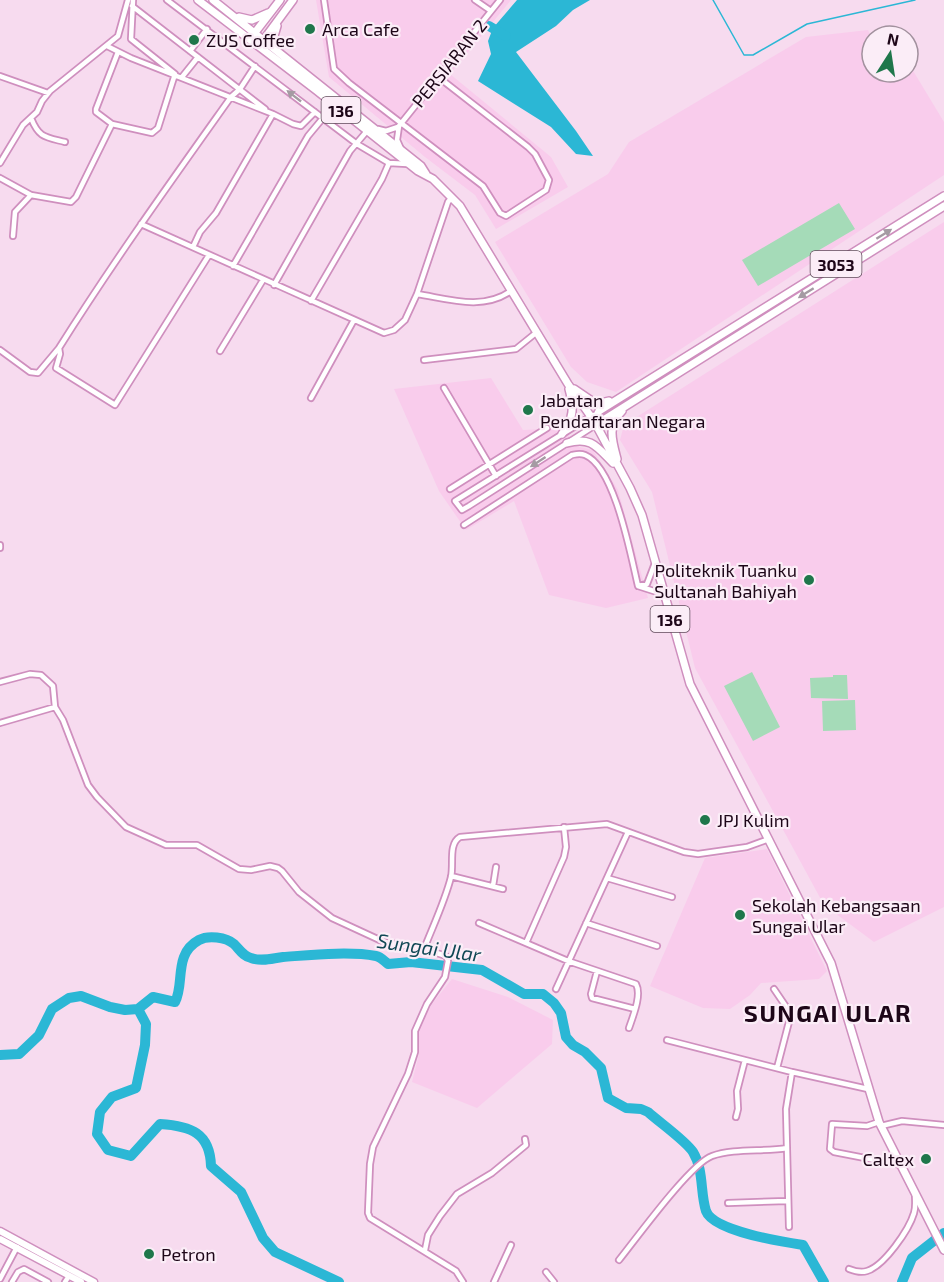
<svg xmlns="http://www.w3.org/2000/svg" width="944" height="1282" font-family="'Exo 2',sans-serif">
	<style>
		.built { fill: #f9ccec }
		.green { fill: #a5dbb8 }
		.water { fill: #2bb7d5 }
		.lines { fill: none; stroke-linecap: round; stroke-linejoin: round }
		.stream { stroke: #2bb7d5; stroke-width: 1.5 }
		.river { stroke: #2bb7d5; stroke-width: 10 }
		.minor-casing { stroke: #cf8fbe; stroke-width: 8 }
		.secondary-casing { stroke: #cf8fbe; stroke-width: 9 }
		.primary-casing { stroke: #cf8fbe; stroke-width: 10 }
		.minor { stroke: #fff; stroke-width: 4.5 }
		.secondary { stroke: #fff; stroke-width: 6 }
		.primary { stroke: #fff; stroke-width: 7 }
		.oneway { fill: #a59ba3 }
		.poi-dot { fill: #1f774b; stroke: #fbedf7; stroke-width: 2 }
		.labels { text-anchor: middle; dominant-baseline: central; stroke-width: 4.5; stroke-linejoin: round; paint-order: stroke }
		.shield { fill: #fbedf7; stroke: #604b5b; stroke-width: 1.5 }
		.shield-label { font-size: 16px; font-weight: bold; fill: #1d0618 }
		.poi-label { font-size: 18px; fill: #1d0618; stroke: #fbedf7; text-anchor: start }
		.street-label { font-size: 18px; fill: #1d0618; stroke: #fbedf7 }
		.water-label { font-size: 20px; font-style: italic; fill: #104855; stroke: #fbedf7 }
		.district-label { font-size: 24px; font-weight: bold; letter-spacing: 1.5px; fill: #1d0618; stroke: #fbedf7 }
	</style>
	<rect width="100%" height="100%" fill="#f7dbef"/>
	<path class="built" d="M316,0H511L450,74L551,157L568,187L496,229L475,195L425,157L329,77Z
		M868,30L872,39V72H908L909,64L944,122V175L616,392L587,382L571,367L495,242L608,174L629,142L806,37Z
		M944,222V907L874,942L824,905L695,668L652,492L620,440L624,425Z
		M491,378L523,430L564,428L576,446L593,450L618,490L648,598L606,608L549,595L514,501L466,530L439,491L394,389Z
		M767,849L827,971L819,979L761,983L750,995L730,1009L703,1008L650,986L705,858Z
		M452,979L508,997L553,1020L552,1044L477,1108L412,1082L419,1054V1029L431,1005Z"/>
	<path class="green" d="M839,203L855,229L758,286L742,260Z
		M752,672L780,727L753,741L724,686Z
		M833,675H847L848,699L811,698L810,678L833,677Z
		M855,700L856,730L823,731L822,701Z"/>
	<path class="water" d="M517,0H590L573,10L556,26L516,52L576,131L593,156L576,154L551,127L478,81L491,54L488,41L493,28Z"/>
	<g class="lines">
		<path class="stream" d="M713,0L744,55H753L807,24L915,0"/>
		<path class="river" d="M489,26L506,36
			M138,1009L153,997L175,1002C185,984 173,954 199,940C208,935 226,937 234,944C240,950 243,956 251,958C262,962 273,958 283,957C311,955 349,951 376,956C381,957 384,961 388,964L411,962L482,970L524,994H543L554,1003L561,1013L566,1037L573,1045L585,1052L601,1068L608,1098L626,1108L641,1109L648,1112C659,1122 686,1141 693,1152C704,1170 700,1192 706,1211C713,1231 783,1242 803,1245L824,1282
			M138,1009L146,1024L145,1045L136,1088L112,1097L100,1112L97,1134L108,1150L131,1156L160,1124C191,1126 210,1133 211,1166L241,1192L263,1238L275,1252L339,1282
			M0,1055L19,1054L39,1035L52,1009L69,998L81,996L110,1007L125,1010L138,1009
			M902,1282L912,1258L944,1233"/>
		<defs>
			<path id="minor" d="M167,0L357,144L389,163L382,179L311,301
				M324,0L334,69L349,83L483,186L500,213L506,216L546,190L549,180L535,154L528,147L437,76
				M475,0L491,11
				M132,6L265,109
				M107,46L131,58L273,114L293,124L301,126L315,112
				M190,51L207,29
				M0,76L48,93
				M182,77L198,57
				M31,118C39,138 45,137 65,142
				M112,124L96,112V109L118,52
				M378,129L386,131L398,127
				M401,149L397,140L399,126L500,0
				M0,163L23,125L37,112L42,101L50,91L118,36L128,0
				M389,163L407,164
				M0,178L31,195L71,202L76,197L112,124L152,133L158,128L175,74L131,39L133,0
				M141,224L384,333L394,330L405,320L417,294L448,202L452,197
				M13,236L15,212L31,195
				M193,247L200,232L216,213L273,114
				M209,255L115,405L56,368L60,354L59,348C113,262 172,180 231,97L240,89L255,66
				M233,266L308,136L323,118
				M274,285L350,151L367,131
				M417,294C449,299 482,311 511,291
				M0,350L30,372L38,373L59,348
				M220,351L263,280
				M424,360L516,349L537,332
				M444,388L496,476
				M311,398L354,320
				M593,415L455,501L462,510L469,506L597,424
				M450,489L547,428
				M464,525L572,455C577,454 580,453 585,455C615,467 631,557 638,586
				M0,545V548
				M655,563L647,584L638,586L663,594
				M0,682L30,674L41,675L53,686L55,707
				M0,723L55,707L63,720L88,785L97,797L126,827L166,845H197L239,869L251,870L270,866L278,868L282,871L299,892L332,918L384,942L424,949L446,956L448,961L445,977L427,1004L415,1031V1052L408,1074L373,1147L370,1164L368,1213L370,1218L456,1271L463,1282
				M451,876L503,889
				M607,878L672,897
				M493,886L496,867
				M479,923L568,961L636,984C642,995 633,1016 629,1028
				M586,923L657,946
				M526,943L564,857L566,847L564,827
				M424,949C433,926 445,901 451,877C454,864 448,844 460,837L607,824L684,852L698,854L747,847L769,839
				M597,971L591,994L592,998L635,1009
				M556,989L628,832
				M774,989L791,1014L777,1068
				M667,1040L792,1072L868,1089
				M736,1117L738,1109L737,1091L745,1060
				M879,1122L867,1126L832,1124L830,1149L834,1152L901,1165
				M881,1126L902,1121L944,1125
				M728,1203L787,1201
				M789,1227L786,1109L792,1072
				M425,1250L428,1235L440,1216L457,1194L492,1173L526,1145L525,1139
				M619,1260C636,1239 690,1164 712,1156C734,1148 764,1152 787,1148
				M849,1269C854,1271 861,1273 867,1271C884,1266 909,1230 914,1213C916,1207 915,1201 915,1195
				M546,1272L554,1282
				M0,1279L17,1247
				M12,1282L18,1272L24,1269L48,1282
				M65,1282L69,1276
				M494,1282L511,1245"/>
			<path id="secondary" d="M0,1231L94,1282
				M0,1239L81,1282"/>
			<path id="primary" d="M198,0L316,90L418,171L433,179L460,206L568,384L594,421L630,488L642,515L690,684L831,963L879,1122L944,1250
				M213,0L421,166L426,174
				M239,17L252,20L268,13
				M253,35L280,0
				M262,42L293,0
				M277,50L274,36L277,26
				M574,389L596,404L609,401
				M594,421L599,411L944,196
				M594,421L605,419L944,206
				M562,434C574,419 574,407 569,389
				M567,443C591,436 597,447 613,463
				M617,459C612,440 607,426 622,411"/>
		</defs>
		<use href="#minor" class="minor-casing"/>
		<use href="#secondary" class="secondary-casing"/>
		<use href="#primary" class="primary-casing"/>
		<use href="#minor" class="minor"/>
		<use href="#secondary" class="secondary"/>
		<use href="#primary" class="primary"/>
	</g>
	<defs><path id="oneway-solid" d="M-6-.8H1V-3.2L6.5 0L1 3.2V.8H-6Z" transform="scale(1.5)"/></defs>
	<g class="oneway">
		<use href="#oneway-solid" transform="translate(294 96) rotate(-142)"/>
		<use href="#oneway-solid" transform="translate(884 234) rotate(-32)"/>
		<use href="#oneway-solid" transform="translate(806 293) rotate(148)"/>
		<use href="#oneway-solid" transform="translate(538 462) rotate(147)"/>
	</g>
	<g class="poi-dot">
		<circle cx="310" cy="29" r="6"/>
		<circle cx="194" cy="40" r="6"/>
		<circle cx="528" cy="410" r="6"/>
		<circle cx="809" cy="580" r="6"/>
		<circle cx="705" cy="820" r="6"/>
		<circle cx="740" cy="915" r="6"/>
		<circle cx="926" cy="1159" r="6"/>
		<circle cx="149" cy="1254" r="6"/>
	</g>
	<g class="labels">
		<g class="shield">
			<rect x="321.5" y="97" width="39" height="26" rx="4.5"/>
			<rect x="810.5" y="251" width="51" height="26" rx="4.5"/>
			<rect x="650.5" y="606" width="39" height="26" rx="4.5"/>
		</g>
		<g class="shield-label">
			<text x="341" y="110">136</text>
			<text x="836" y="264">3053</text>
			<text x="670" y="619">136</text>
		</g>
		<g class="poi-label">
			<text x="322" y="29">Arca Cafe</text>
			<text x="206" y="40">ZUS Coffee</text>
			<text x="540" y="400">Jabatan<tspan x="540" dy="21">Pendaftaran Negara</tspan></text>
			<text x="797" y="570" text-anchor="end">Politeknik Tuanku<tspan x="797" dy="21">Sultanah Bahiyah</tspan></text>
			<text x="717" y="820">JPJ Kulim</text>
			<text x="752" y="905">Sekolah Kebangsaan<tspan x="752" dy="21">Sungai Ular</tspan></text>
			<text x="914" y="1159" text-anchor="end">Caltex</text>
			<text x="161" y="1254">Petron</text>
		</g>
		<g class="street-label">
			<text transform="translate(449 63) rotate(-51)">PERSIARAN 2</text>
		</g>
		<g class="water-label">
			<text transform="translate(429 947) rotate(8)">Sungai Ular</text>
		</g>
		<g class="district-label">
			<text x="828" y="1012">SUNGAI ULAR</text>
		</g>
	</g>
	<g transform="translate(890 54) rotate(12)"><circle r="28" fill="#fbedf7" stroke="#a2919e" stroke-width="1.5"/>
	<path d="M0-4.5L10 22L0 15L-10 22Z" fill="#1f774b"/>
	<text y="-9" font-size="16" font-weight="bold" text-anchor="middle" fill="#1d0618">N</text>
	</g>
</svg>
